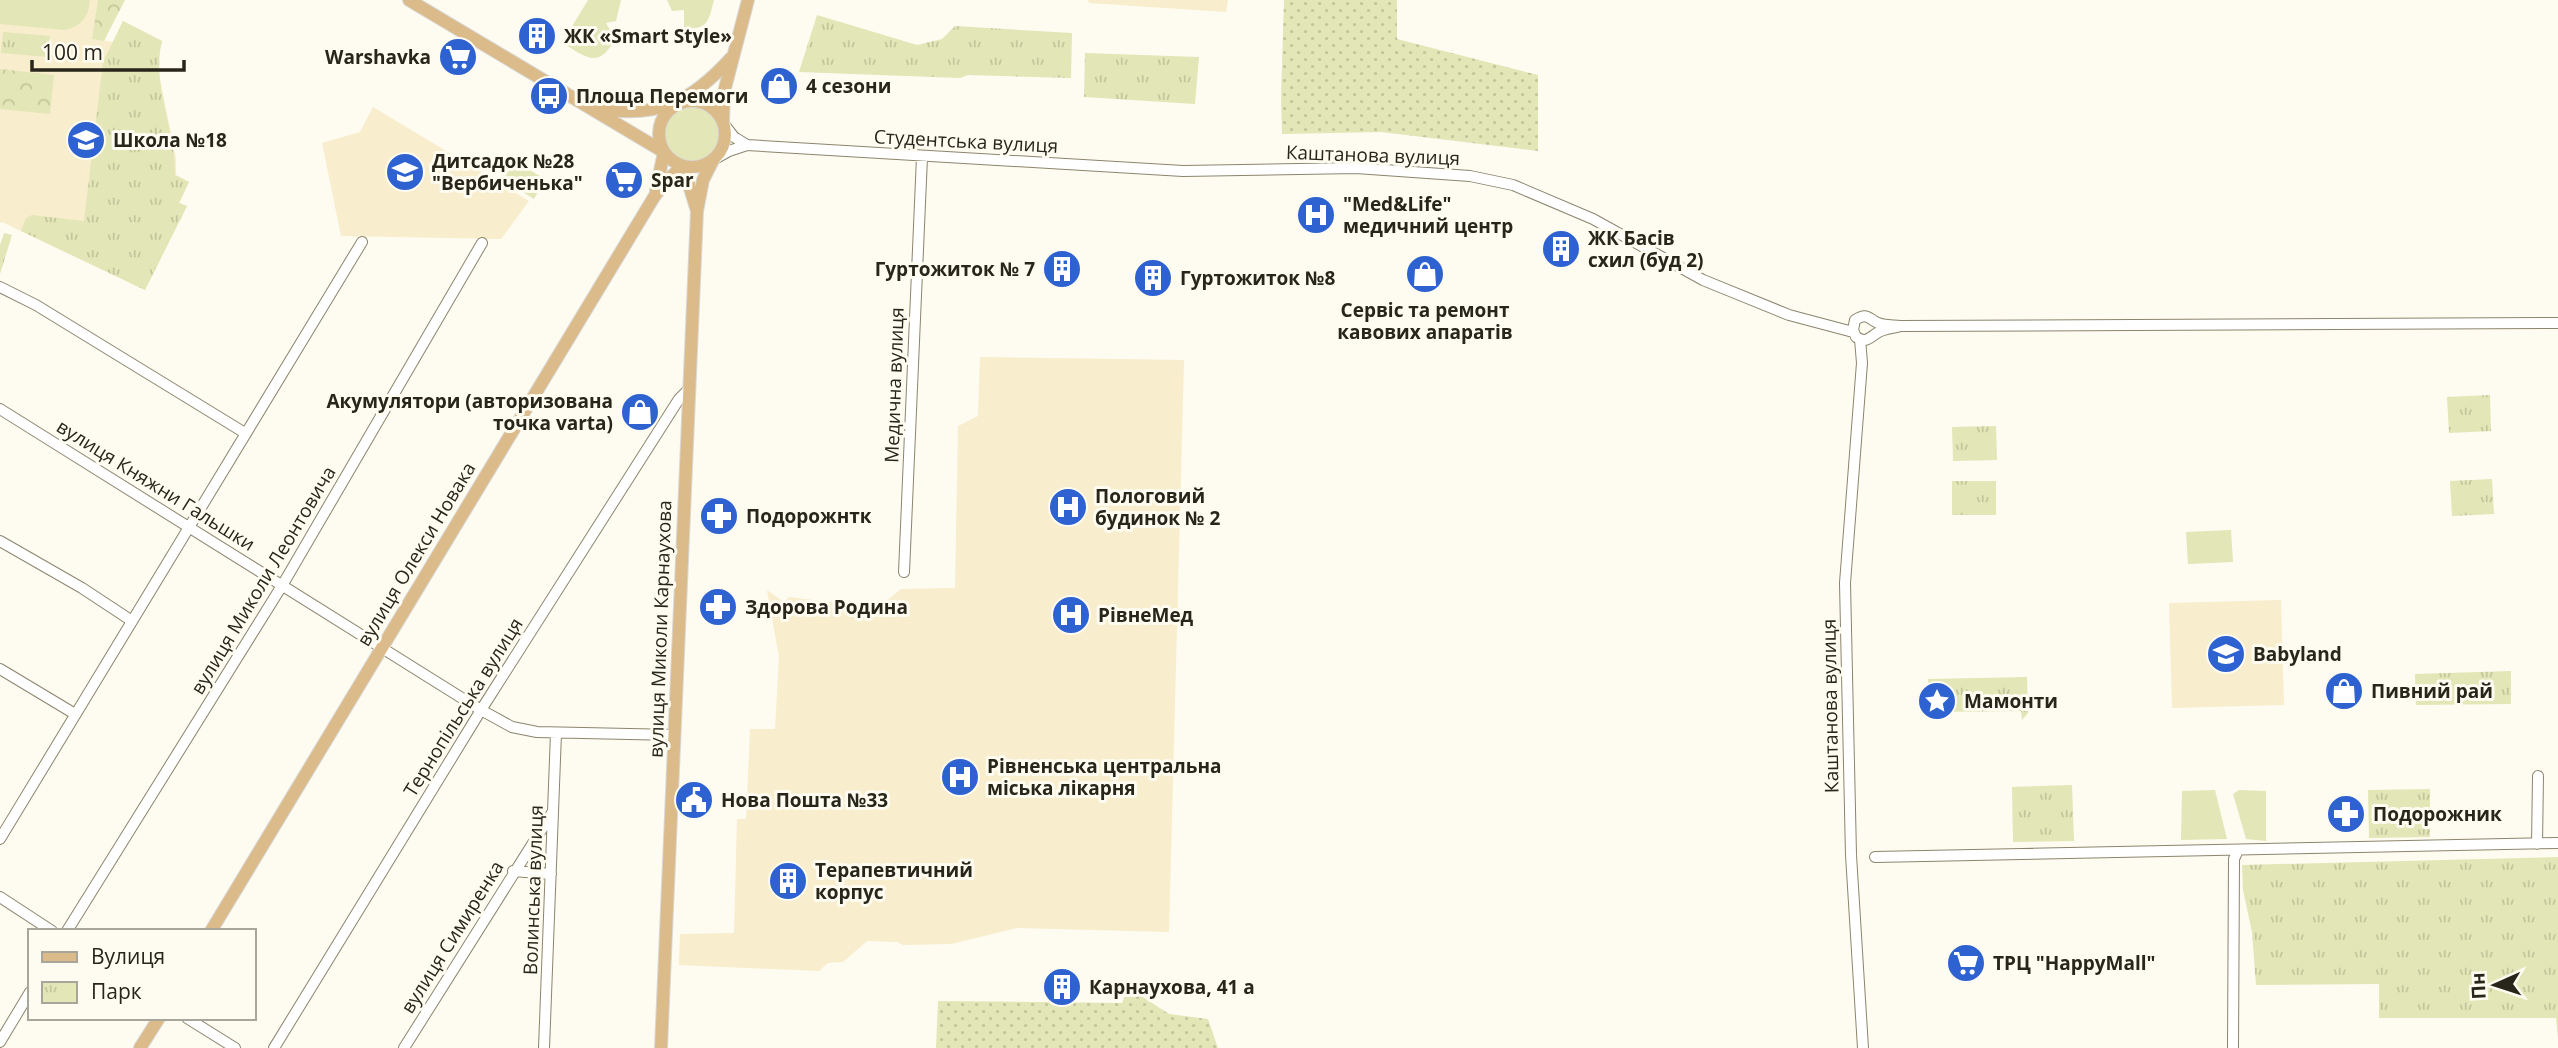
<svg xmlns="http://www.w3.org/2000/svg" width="2558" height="1048" font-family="'Open Sans',sans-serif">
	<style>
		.built { fill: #f8edcc }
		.grass { fill: #e3e6b6 }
		.forest { fill: url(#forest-crowns) }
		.park { fill: url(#park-tufts) }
		.garden { fill: url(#garden-dots) }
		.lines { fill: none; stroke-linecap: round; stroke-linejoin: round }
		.minor-casing { stroke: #8c856d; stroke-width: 12 }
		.major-casing { stroke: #d8d8d6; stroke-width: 14 }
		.minor { stroke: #fff; stroke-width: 10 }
		.major { stroke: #dcbb8b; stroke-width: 12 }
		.labels { text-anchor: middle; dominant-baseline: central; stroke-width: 6; stroke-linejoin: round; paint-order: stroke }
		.poi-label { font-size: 19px; font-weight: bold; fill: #28251b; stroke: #fefbf0; text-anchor: start }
		.street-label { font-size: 19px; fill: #28251b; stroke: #fefbf0 }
	</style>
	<defs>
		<pattern id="forest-crowns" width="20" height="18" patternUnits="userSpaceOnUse" patternTransform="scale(1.75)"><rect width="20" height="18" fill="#e3e6b6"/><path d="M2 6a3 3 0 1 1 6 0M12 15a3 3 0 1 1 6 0" fill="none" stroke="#c3c59c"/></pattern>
		<pattern id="park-tufts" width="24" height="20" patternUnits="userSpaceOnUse" patternTransform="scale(1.75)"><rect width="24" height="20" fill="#e3e6b6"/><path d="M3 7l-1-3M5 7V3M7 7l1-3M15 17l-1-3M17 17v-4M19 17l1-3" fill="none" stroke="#c3c59c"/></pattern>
		<pattern id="garden-dots" width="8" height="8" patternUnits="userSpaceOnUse" patternTransform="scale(1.75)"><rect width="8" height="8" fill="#e3e6b6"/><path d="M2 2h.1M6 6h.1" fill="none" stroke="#c3c59c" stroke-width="1.8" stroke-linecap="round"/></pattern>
	</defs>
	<rect width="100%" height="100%" fill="#fefbf0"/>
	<path class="built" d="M0,0H98L93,39L113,42L123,21L162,41L158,58L159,74L176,158V175L189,182L179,203L187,206L145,290L2,222L0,223Z
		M1088,0H1228L1226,12L1089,3Z
		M373,107L529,201L501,239L341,236L322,143L360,132Z
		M980,357L1184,360L1169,932L1017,928L951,944L903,945L897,942L867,941L843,962L828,963L819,971L679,965L680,934L734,933L737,819H746L750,729H775L779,657L767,590L784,602L789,597L829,602L884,603L901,589L955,588L958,426L978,416Z
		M2281,600L2284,705L2172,708L2169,603Z"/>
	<path class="grass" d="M0,0H89L90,1C88,18 81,26 65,30L0,24Z
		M588,0H621L616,21L606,23L615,39C598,70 587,57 562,43Z
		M667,0H714C709,19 708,32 684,27V10L672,11Z
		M665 134a27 27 0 1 1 54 0a27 27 0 1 1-54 0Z
		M514,161L545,179L534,199L503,180Z
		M2231,530L2233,562L2188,564L2186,532Z
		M2215,790L2227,839L2181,840L2182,791Z
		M2239,790L2266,791V841L2246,839L2233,794Z"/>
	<path class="forest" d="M98,0H125L104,41L92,39Z
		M0,69L54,75L50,114L0,109Z
		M4,233L12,235L0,274V245Z"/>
	<path class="park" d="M817,15L917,45L942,39L955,26L1072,33L1071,78L968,75L960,78L799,72Z
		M123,21L162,41C151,85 176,130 175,175L189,182L179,203L187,206L145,290L21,231L26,218L32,215L84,221L103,62Z
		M3,32L50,36L48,57L1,53Z
		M1085,53L1199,57L1195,104L1084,97Z
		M2490,395L2491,431L2449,433L2447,397Z
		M1996,426L1997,460L1953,461L1952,427Z
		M2492,479L2494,514L2452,516L2450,481Z
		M1952,481H1996V515H1952Z
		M2511,671V704L2416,705L2415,674Z
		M2027,677L2028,713L2022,720L2021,711L1929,712L1928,679Z
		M2072,785L2074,841L2013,842L2012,787Z
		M2430,789V837L2369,838L2368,790Z
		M2558,857V1039L2556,1018H2379V984L2256,985L2252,932L2243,890L2242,865Z"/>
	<path class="garden" d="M1284,0H1397V39L1538,75V151L1381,132L1282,134L1281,97Z
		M1129,988L1169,1014L1208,1019L1218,1048H936L938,1001L1122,1003Z"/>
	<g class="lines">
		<defs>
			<path id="minor" d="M723,123L734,137L747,145
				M713,160L729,151L747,145L1183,171L1356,168L1470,176L1513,185L1593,219L1703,280L1789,315L1853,332
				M0,287L36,305L245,433
				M1900,326C1894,328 1882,329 1877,333C1868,339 1866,343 1856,337L1853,330L1855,320C1866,313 1867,317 1876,322C1882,326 1894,325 1900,326L2558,323
				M1860,339L1862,363L1845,583L1851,855L1863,1048
				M0,409L481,710L512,727L537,732L675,735
				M0,541L82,588L132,621
				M904,572L922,157
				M0,669L75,714
				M0,839L362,242
				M2537,844L2538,776
				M1875,857L2558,843
				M513,871L551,874
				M0,897L52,931
				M67,931L283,584L482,243
				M187,1018L235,1048
				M0,1042L30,992
				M274,1048L481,710L679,399L689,389
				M404,1048L552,813
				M544,1048L556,733
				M2233,1048L2234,859L2238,850"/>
			<path id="major" d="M409,0L664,152L656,190
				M659 134a33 33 0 1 1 66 0a33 33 0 1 1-66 0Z
				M596,108C658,119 690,103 731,58
				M723,122L724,92L748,0
				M211,931L654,197L666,181L683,166L697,211
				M140,1048L159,1018
				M661,1048L697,211L703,180L713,160"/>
		</defs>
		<use href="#minor" class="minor-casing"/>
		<use href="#major" class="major-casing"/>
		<use href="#minor" class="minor"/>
		<use href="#major" class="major"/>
	</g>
	<defs>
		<symbol id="building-disc" viewBox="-11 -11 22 22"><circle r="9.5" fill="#2e62d1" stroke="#fefbf0"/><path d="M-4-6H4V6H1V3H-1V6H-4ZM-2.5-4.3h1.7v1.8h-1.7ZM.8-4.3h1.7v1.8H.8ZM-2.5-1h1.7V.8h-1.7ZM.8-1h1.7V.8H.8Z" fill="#fff"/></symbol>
		<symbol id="supermarket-disc" viewBox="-11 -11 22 22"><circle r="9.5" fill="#2e62d1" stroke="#fefbf0"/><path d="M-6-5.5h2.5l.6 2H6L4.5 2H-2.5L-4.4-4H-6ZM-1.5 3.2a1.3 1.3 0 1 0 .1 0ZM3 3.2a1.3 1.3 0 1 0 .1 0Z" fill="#fff"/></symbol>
		<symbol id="shop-disc" viewBox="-11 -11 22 22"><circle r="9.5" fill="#2e62d1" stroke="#fefbf0"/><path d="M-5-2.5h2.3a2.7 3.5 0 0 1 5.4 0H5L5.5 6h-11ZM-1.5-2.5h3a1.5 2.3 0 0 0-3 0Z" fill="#fff"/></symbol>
		<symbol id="bus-disc" viewBox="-11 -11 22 22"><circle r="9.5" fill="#2e62d1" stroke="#fefbf0"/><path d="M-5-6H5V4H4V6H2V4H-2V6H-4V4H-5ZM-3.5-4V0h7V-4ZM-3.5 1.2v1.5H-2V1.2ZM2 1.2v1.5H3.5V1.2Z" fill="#fff"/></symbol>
		<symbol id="school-disc" viewBox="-11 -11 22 22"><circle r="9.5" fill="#2e62d1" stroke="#fefbf0"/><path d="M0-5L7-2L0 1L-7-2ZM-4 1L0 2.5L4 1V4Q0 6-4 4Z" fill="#fff"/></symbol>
		<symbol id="hospital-disc" viewBox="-11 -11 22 22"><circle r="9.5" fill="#2e62d1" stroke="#fefbf0"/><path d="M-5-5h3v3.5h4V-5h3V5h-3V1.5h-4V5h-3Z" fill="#fff"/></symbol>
		<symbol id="pharmacy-disc" viewBox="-11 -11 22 22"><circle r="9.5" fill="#2e62d1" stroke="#fefbf0"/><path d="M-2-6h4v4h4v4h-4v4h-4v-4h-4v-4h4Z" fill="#fff"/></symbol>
		<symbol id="sight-disc" viewBox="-11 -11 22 22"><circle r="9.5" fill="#2e62d1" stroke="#fefbf0"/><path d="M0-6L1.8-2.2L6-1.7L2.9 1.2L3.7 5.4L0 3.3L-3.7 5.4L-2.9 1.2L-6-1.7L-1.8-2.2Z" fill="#fff"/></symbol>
		<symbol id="civic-disc" viewBox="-11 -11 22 22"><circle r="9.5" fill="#2e62d1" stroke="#fefbf0"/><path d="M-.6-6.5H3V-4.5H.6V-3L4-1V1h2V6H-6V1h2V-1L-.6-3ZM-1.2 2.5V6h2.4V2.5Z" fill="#fff"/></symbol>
	</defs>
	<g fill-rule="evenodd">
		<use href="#building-disc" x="515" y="14" width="44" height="44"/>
		<use href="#supermarket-disc" x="436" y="35" width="44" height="44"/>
		<use href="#shop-disc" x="757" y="64" width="44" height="44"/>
		<use href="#bus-disc" x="527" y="74" width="44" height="44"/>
		<use href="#school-disc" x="64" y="118" width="44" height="44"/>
		<use href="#school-disc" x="383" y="150" width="44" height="44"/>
		<use href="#supermarket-disc" x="602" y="158" width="44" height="44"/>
		<use href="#hospital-disc" x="1294" y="193" width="44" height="44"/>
		<use href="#building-disc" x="1539" y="227" width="44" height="44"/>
		<use href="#building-disc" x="1040" y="247" width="44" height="44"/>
		<use href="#shop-disc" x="1403" y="252" width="44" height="44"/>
		<use href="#building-disc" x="1131" y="256" width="44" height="44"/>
		<use href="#shop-disc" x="618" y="390" width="44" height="44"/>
		<use href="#hospital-disc" x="1046" y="485" width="44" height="44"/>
		<use href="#pharmacy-disc" x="697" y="494" width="44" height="44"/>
		<use href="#pharmacy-disc" x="696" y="585" width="44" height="44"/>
		<use href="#hospital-disc" x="1049" y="593" width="44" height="44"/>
		<use href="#school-disc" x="2204" y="632" width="44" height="44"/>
		<use href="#shop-disc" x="2322" y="669" width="44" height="44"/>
		<use href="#sight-disc" x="1915" y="679" width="44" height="44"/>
		<use href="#hospital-disc" x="938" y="755" width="44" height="44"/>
		<use href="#civic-disc" x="672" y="778" width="44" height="44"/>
		<use href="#pharmacy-disc" x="2324" y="792" width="44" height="44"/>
		<use href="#building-disc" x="766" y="859" width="44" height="44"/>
		<use href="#supermarket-disc" x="1944" y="941" width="44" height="44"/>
		<use href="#building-disc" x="1040" y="965" width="44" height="44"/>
	</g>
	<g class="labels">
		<g class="poi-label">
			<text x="564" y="36">ЖК «Smart Style»</text>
			<text x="431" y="57" text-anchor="end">Warshavka</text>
			<text x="806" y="86">4 сезони</text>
			<text x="576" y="96">Площа Перемоги</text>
			<text x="113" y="140">Школа №18</text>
			<text x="432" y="161">Дитсадок №28<tspan x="432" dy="22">"Вербиченька"</tspan></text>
			<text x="651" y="180">Spar</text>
			<text x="1343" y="204">"Med&amp;Life"<tspan x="1343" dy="22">медичний центр</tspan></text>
			<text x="1588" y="238">ЖК Басів<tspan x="1588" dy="22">схил (буд 2)</tspan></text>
			<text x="1035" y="269" text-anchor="end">Гуртожиток № 7</text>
			<text x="1180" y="278">Гуртожиток №8</text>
			<text x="1425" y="310" text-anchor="middle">Сервіс та ремонт<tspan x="1425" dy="22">кавових апаратів</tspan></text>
			<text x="613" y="401" text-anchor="end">Акумулятори (авторизована<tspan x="613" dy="22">точка varta)</tspan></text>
			<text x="1095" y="496">Пологовий<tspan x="1095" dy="22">будинок № 2</tspan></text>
			<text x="746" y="516">Подорожнтк</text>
			<text x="745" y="607">Здорова Родина</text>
			<text x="1098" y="615">РівнеМед</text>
			<text x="2253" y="654">Babyland</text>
			<text x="2371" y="691">Пивний рай</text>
			<text x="1964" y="701">Мамонти</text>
			<text x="987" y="766">Рівненська центральна<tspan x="987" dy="22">міська лікарня</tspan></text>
			<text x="721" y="800">Нова Пошта №33</text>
			<text x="2373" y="814">Подорожник</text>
			<text x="815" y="870">Терапевтичний<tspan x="815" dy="22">корпус</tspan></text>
			<text x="1993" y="963">ТРЦ "HappyMall"</text>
			<text x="1089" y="987">Карнаухова, 41 а</text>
		</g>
		<g class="street-label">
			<text transform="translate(966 141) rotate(3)">Студентська вулиця</text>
			<text transform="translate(1373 155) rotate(2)">Каштанова вулиця</text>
			<text transform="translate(894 385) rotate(-88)">Медична вулиця</text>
			<text transform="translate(156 485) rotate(32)">вулиця Княжни Гальшки</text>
			<text transform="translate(416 554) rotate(-59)">вулиця Олекси Новака</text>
			<text transform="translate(263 580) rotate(-59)">вулиця Миколи Леонтовича</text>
			<text transform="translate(660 629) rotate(-88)">вулиця Миколи Карнаухова</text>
			<text transform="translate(1830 706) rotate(-91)">Каштанова вулиця</text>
			<text transform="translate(463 707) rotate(-58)">Тернопільська вулиця</text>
			<text transform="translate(533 890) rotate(-88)">Волинська вулиця</text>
			<text transform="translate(452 937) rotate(-58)">вулиця Симиренка</text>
		</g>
	</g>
	<rect x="28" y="929" width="228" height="91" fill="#fefbf0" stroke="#a8a59b" stroke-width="2"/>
	<rect x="42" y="952" width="35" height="10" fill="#dcbb8b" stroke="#a8a59b" stroke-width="2"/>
	<text x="91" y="964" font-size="21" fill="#28251b">Вулиця</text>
	<rect x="42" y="982" width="35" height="21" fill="url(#park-tufts)" stroke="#a8a59b" stroke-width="2"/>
	<text x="91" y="999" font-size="21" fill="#28251b">Парк</text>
	<g transform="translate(2495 985) rotate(267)" stroke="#fefbf0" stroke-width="5" paint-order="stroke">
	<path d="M0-5L12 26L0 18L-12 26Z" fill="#28251b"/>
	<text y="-10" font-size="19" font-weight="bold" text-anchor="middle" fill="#28251b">Пн</text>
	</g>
	<path d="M32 60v10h152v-10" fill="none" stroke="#28251b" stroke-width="3.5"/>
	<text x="42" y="60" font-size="21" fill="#28251b" stroke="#fefbf0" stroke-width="5" paint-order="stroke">100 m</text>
</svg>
